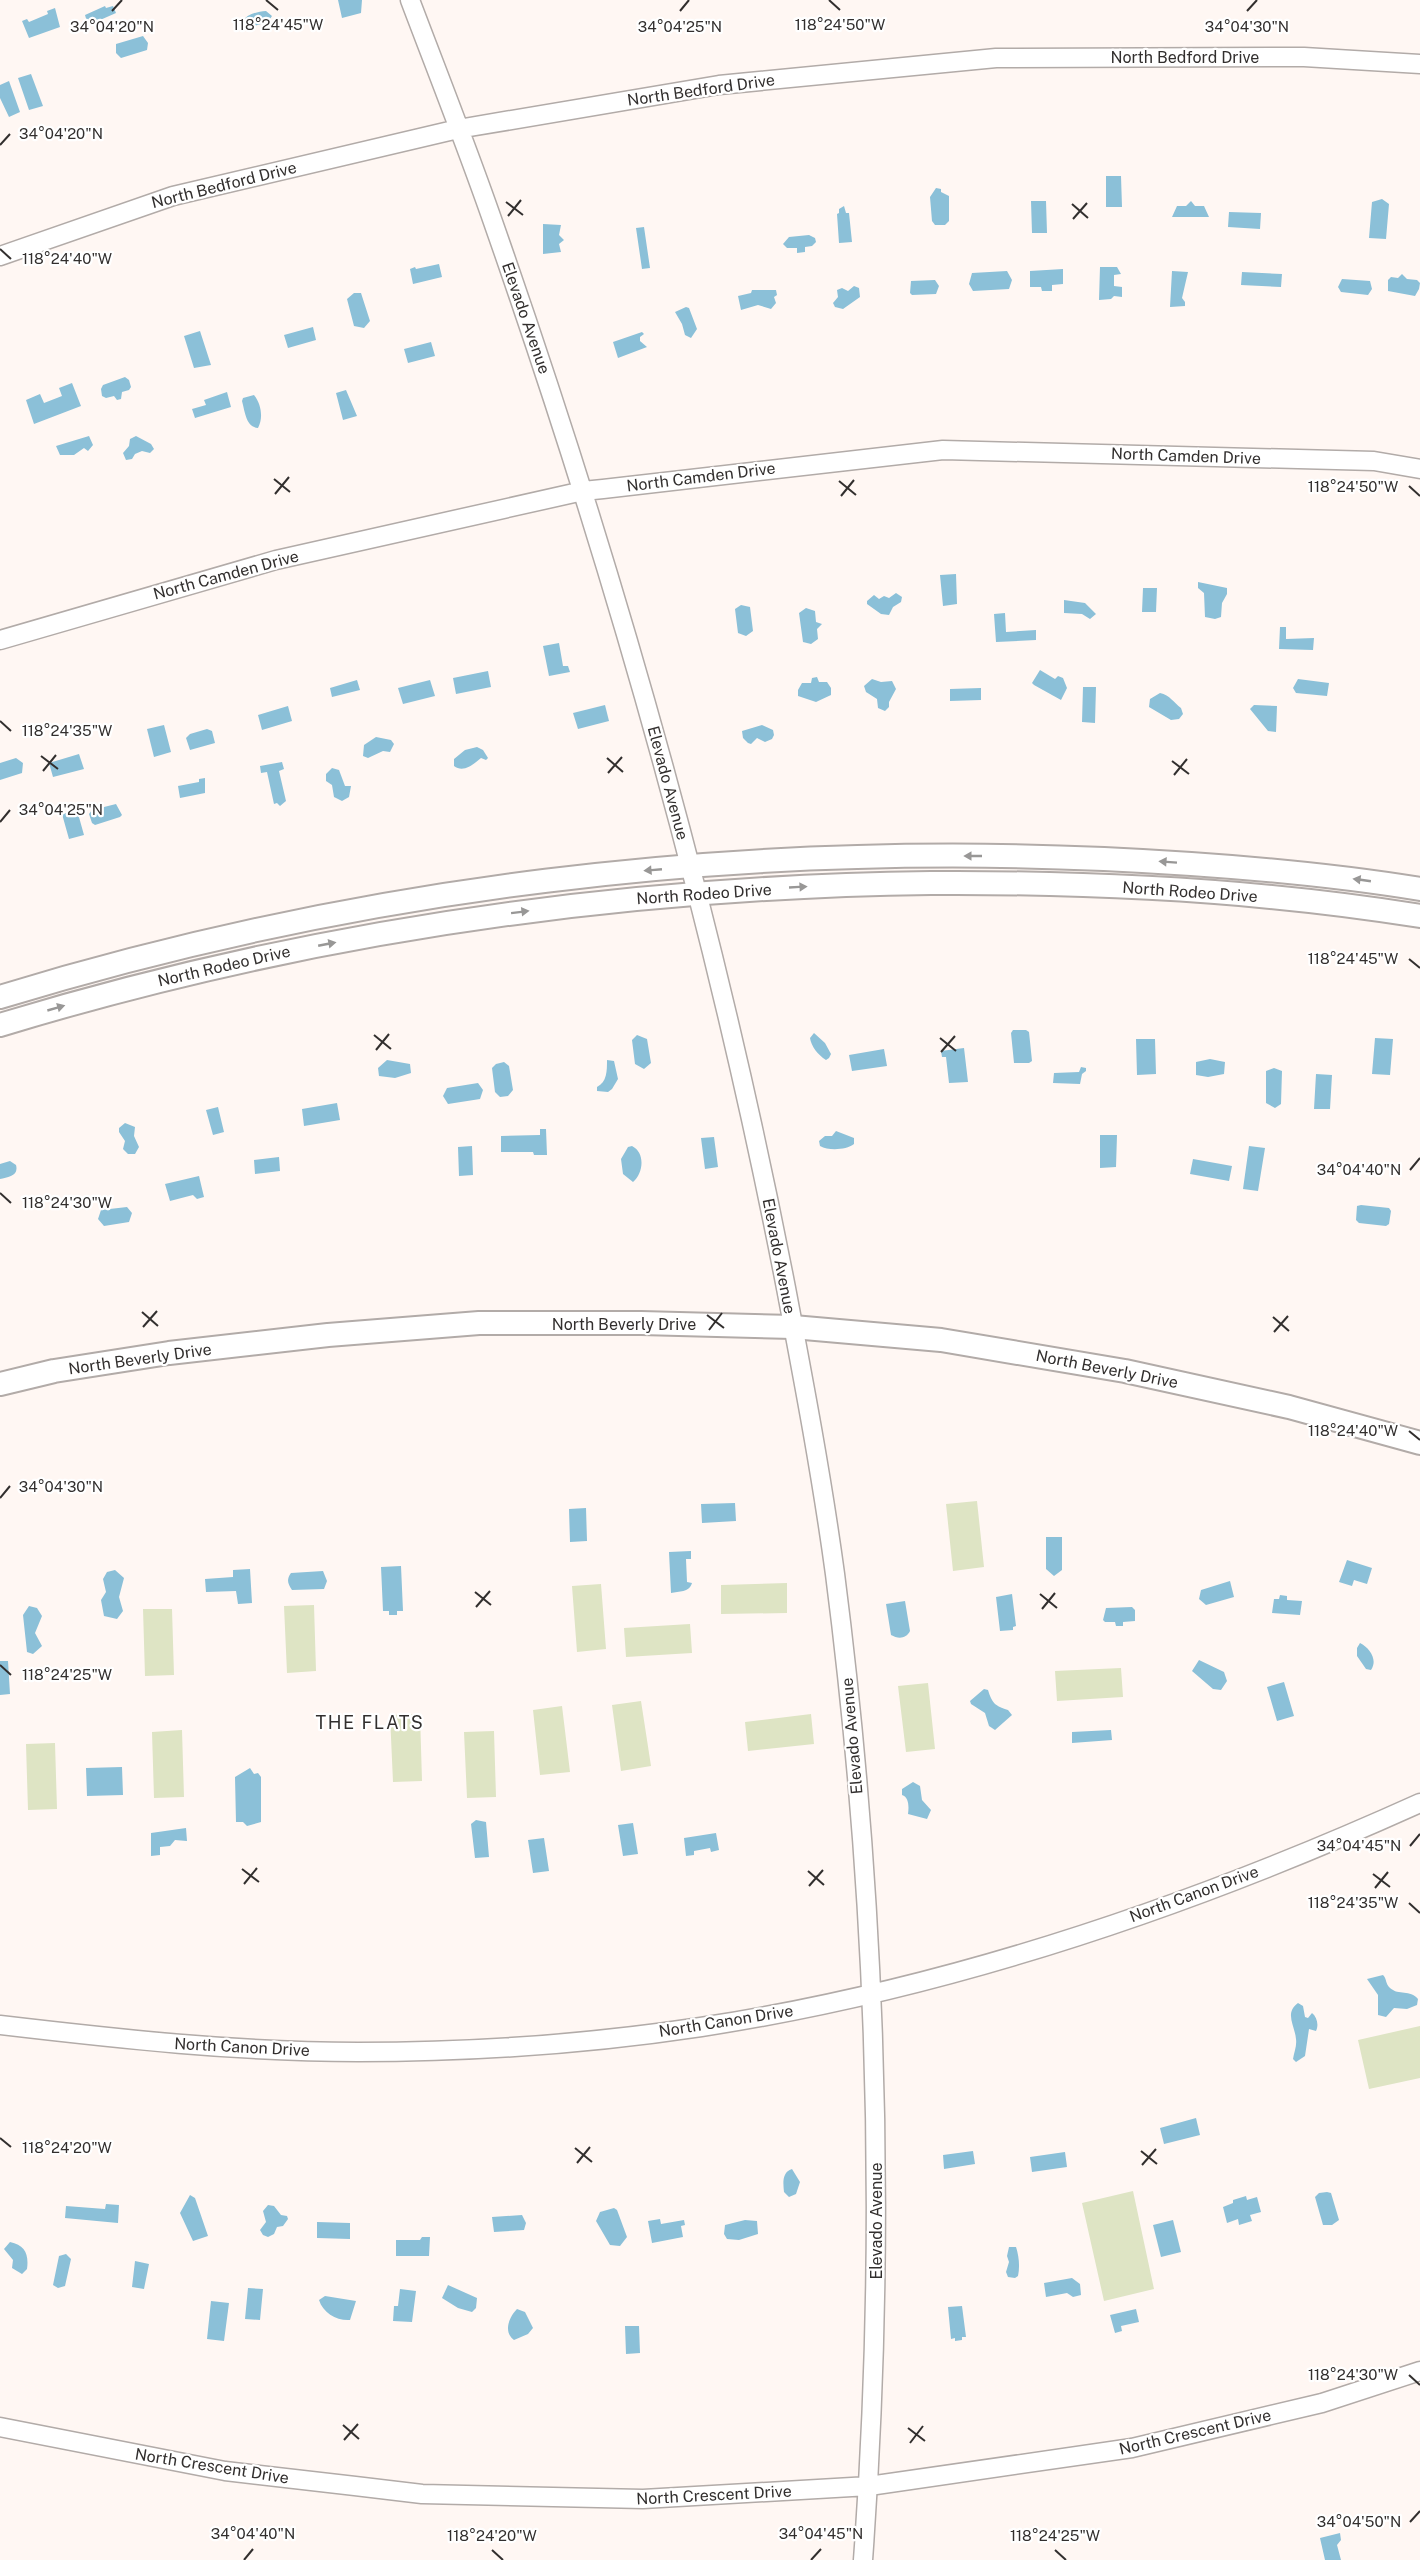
<svg xmlns="http://www.w3.org/2000/svg" width="1420" height="2560" font-family="'Public Sans',sans-serif">
	<style>
		.green { fill: #dee4c4 }
		.water { fill: #8bc0d8 }
		.lines { fill: none; stroke-linecap: round; stroke-linejoin: round }
		.minor-casing { stroke: #b2aba8; stroke-width: 21 }
		.tertiary-casing { stroke: #b2aba8; stroke-width: 26 }
		.minor { stroke: #fff; stroke-width: 18 }
		.tertiary { stroke: #fff; stroke-width: 22 }
		.oneway { fill: #989796 }
		.ticks { fill: none; stroke: #322f2e; stroke-width: 2 }
		.labels { text-anchor: middle; dominant-baseline: central; stroke-width: 4.5; stroke-linejoin: round; paint-order: stroke }
		.street-label { font-size: 16px; fill: #322f2e; stroke: #fff }
		.neighbourhood-label { font-size: 18px; letter-spacing: 1.5px; fill: #322f2e; stroke: #fff }
		.ticks-label { font-size: 15px; text-anchor: middle; fill: #322f2e; stroke: #fff; stroke-width: 4.5; stroke-linejoin: round; paint-order: stroke }
	</style>
	<rect width="100%" height="100%" fill="#fff7f3"/>
	<path class="green" d="M977,1501L984,1567L953,1571L946,1504Z
		M787,1583V1613L721,1614V1585Z
		M601,1584L606,1649L577,1652L572,1586Z
		M314,1605L316,1671L287,1673L284,1606Z
		M143,1609H172L174,1675L145,1676Z
		M690,1624L692,1653L626,1657L624,1628Z
		M1121,1668L1123,1697L1057,1701L1055,1671Z
		M928,1683L935,1749L906,1752L898,1686Z
		M641,1701L651,1766L621,1771L612,1705Z
		M562,1706L570,1772L540,1775L533,1710Z
		M420,1714L422,1781L393,1782L390,1715Z
		M811,1714L814,1744L748,1751L745,1722Z
		M182,1730L184,1797L154,1798L152,1732Z
		M494,1731L496,1797L467,1798L464,1732Z
		M55,1743L57,1809L28,1810L26,1744Z
		M1420,2026V2078L1369,2089L1358,2040Z
		M1133,2191L1154,2289L1104,2301L1082,2203Z"/>
	<path class="water" d="M338,0H362L361,13L342,18Z
		M105,6L106,8L113,6L116,13L91,24L87,22L85,15Z
		M55,8L60,27L29,38L22,21L27,19L29,22L48,14L47,11Z
		M266,11L272,16L268,22L250,27L242,23C246,14 256,12 266,11Z
		M143,36L148,43L147,50L121,58L116,53V44Z
		M31,74L43,106L29,110L18,78Z
		M9,81L20,112L9,117L0,98V85Z
		M1106,176H1121L1122,207H1106Z
		M936,188L941,189V192L949,196V221L945,225H935L932,221L930,197Z
		M1382,199L1389,204L1386,239L1369,238L1372,202Z
		M1031,201H1046L1047,233H1032Z
		M1191,201L1195,206H1204L1209,217H1172L1177,206H1186Z
		M844,206L846,213H849L852,242L839,243L837,214L839,213V209Z
		M1229,212L1261,213L1260,229L1228,227Z
		M543,224L561,225L559,235L564,240L559,244L561,252L543,254Z
		M644,227L650,268L642,269L636,228Z
		M809,235L815,238L816,242L812,246L805,247V252L797,253V248H787L783,244L789,237Z
		M439,264L442,277L413,284L410,269L415,267L416,269Z
		M1100,267H1117L1121,274L1114,275V286L1122,287V297L1114,296L1111,299L1099,300Z
		M1063,269V284L1052,285V291H1042L1041,287H1030V271Z
		M1007,271L1012,280L1009,289L973,291L969,284L972,273Z
		M1172,271L1188,272L1182,298L1185,302V306L1170,307Z
		M1242,272L1282,274L1281,287L1241,285Z
		M1402,274L1407,279L1417,280L1420,283L1419,289L1415,296L1388,291V280L1391,277L1398,278Z
		M1342,279L1370,281L1372,289L1368,295L1341,292L1338,287Z
		M935,280L939,286L936,294L912,295L910,293L911,281Z
		M854,286L859,288L860,297L843,309L835,307L833,303L838,297L837,290L842,288L848,291Z
		M752,290H776L777,295L774,297L776,303L771,309L758,305L741,310L738,296L751,293Z
		M354,293H361L370,321L364,328L354,326L347,299Z
		M686,307L689,308L697,329L691,338L685,335L682,324L675,312Z
		M313,327L316,340L288,348L284,335Z
		M200,331L211,365L194,368L184,336Z
		M642,332L644,334L640,337V341L647,347L618,358L613,342Z
		M431,342L435,356L408,363L404,349Z
		M125,377L129,380L131,387L129,390L122,392L121,399L117,400L114,396L106,398L102,396L101,389L103,385Z
		M72,383L81,406L34,424L26,400L40,394L44,403L62,396L59,388Z
		M346,390L357,416L343,420L336,393Z
		M227,392L231,407L195,418L192,409L206,405L204,400Z
		M254,395C262,405 263,419 258,428C246,427 245,412 242,401L243,398Z
		M89,436L93,445L88,451L84,448L74,455H60L56,446Z
		M136,436L151,444L154,449L150,453L142,451L135,454L132,459L126,460L123,453L129,446L130,439Z
		M956,574L957,604L943,606L940,575Z
		M1198,582L1227,588V594L1222,603L1221,617L1215,619L1205,617L1204,593L1198,588Z
		M1143,588H1157L1156,612H1142Z
		M896,593L902,597L901,602L893,607L889,615L881,614L867,604V601L874,595L879,599L884,596L889,598Z
		M1064,600L1085,603L1096,614L1090,619L1082,614L1064,613Z
		M741,605L750,607L753,631L746,636L738,633L735,609Z
		M806,608L815,611L816,622L822,624L817,629L818,639L811,644L803,642L799,613Z
		M1005,613L1006,632L1036,630V640L996,642L994,614Z
		M1280,627H1286V639L1314,638L1313,650L1279,649Z
		M559,643L563,666H568L570,672L549,676L543,646Z
		M1040,670L1055,679L1058,676L1063,678L1067,688L1061,700L1034,685L1032,683Z
		M488,671L491,687L456,694L453,678Z
		M817,677L819,682H827L831,688V695L816,702L798,696V690L802,683H811L812,678Z
		M872,679L881,682L892,681L896,689L889,702V707L885,711L878,708L877,699L866,692L864,686Z
		M1298,679L1329,683L1327,696L1296,693L1293,688Z
		M357,680L360,690L332,697L330,688Z
		M430,680L435,696L403,704L398,688Z
		M1083,687H1096L1095,723L1082,722Z
		M981,688V700L950,701V689Z
		M1160,693C1170,695 1174,703 1181,708L1183,714L1179,719L1171,720L1149,707L1150,699Z
		M605,705L609,721L578,729L573,713Z
		M1254,705L1277,706L1276,732L1268,731L1250,709Z
		M288,706L292,721L262,730L258,715Z
		M164,725L171,752L154,757L147,729Z
		M762,725L773,730L774,735L772,739L765,742L757,738L751,744L748,743L743,738L742,731Z
		M207,729L212,731L215,743L190,750L186,738L190,734Z
		M376,737L391,740L394,744L390,752L383,751L368,758L363,756L364,745Z
		M477,747L483,750L488,758L486,760L481,758C473,765 463,773 454,766V759L465,750Z
		M79,754L84,769L53,777L49,763Z
		M16,758L23,763L22,773L0,780V763Z
		M282,762L284,769L279,771L286,801L280,806L277,803L274,804L267,772L261,773L260,766Z
		M332,768L339,770L345,786H351L349,797L342,801L334,797L332,785L326,781V774Z
		M205,778V793L180,798L178,786L199,782V779Z
		M116,804L122,815L120,817L95,825L92,823L89,814L92,810Z
		M77,810L84,835L69,839L62,814Z
		M1013,1030H1026L1029,1032L1032,1061L1029,1063H1014L1011,1033Z
		M814,1033L825,1043L831,1054L829,1058L826,1060C818,1055 811,1046 810,1038Z
		M637,1035L647,1039L651,1063L644,1069L635,1064L632,1040Z
		M1375,1038L1393,1039L1390,1075L1372,1074Z
		M1136,1039H1155L1156,1074L1137,1075Z
		M964,1048L968,1082L949,1083L946,1057H942L941,1051Z
		M884,1049L887,1066L852,1071L849,1055Z
		M1210,1059L1225,1062L1224,1074L1208,1077L1196,1075V1062Z
		M387,1060L410,1064L411,1073L395,1078L379,1076L378,1068Z
		M607,1060L614,1061L618,1079L612,1089L608,1092L597,1091V1087C607,1082 607,1071 607,1060Z
		M504,1062L509,1066L513,1090L508,1096L500,1097L495,1092L492,1068L496,1064Z
		M1081,1067L1086,1068V1071L1082,1074L1080,1084L1053,1083L1054,1073L1079,1072Z
		M1274,1068L1282,1071L1281,1104L1275,1108L1266,1103V1071Z
		M1316,1074L1332,1075L1330,1109H1314Z
		M478,1083L483,1090L480,1099L448,1104L443,1096L447,1088Z
		M337,1103L340,1120L304,1126L302,1109Z
		M218,1107L224,1132L213,1135L206,1110Z
		M125,1123L135,1127L134,1136L139,1147L135,1154H128L123,1149L125,1141L119,1132V1128Z
		M540,1129H546L547,1155H534L533,1152H501V1136L540,1135Z
		M836,1131L854,1138V1144C846,1150 829,1151 820,1146L819,1141L825,1136H832Z
		M1100,1135H1117L1116,1167L1100,1168Z
		M714,1137L718,1167L705,1169L701,1138Z
		M472,1146L473,1175L459,1176L458,1147Z
		M632,1146C646,1153 643,1174 633,1182L623,1174L621,1159L628,1147Z
		M1249,1146L1265,1148L1258,1191L1243,1189Z
		M279,1157L280,1171L255,1174L254,1160Z
		M1193,1159L1232,1166L1229,1181L1190,1174Z
		M10,1161L16,1165C19,1176 8,1177 0,1179V1164Z
		M199,1176L204,1197L197,1199L193,1195L170,1201L165,1184Z
		M1361,1205L1389,1208L1391,1211L1389,1224L1386,1226L1359,1223L1356,1220L1357,1206Z
		M127,1207L132,1213L129,1222L104,1226L98,1219L101,1210Z
		M735,1503L736,1521L702,1523L701,1504Z
		M586,1508L587,1541L570,1542L569,1509Z
		M1046,1537H1062V1570L1054,1576L1046,1569Z
		M691,1551V1559H686L687,1582L692,1583C689,1593 679,1591 671,1593L669,1552Z
		M1347,1560L1372,1568L1367,1584L1354,1580L1352,1586L1339,1582Z
		M401,1566L403,1611H397V1615H389V1611H383L381,1567Z
		M250,1569L252,1603L238,1604L236,1591L206,1592L205,1579L233,1577V1570Z
		M115,1570L124,1578L119,1597L123,1611L117,1619L104,1616L101,1600L106,1592L103,1579L107,1572Z
		M323,1571L327,1581L324,1589L292,1590C288,1584 286,1580 291,1573Z
		M1230,1581L1234,1597L1206,1605L1199,1599L1201,1590Z
		M1012,1594L1016,1626L1013,1627V1630L1000,1631L996,1597Z
		M1280,1595L1287,1596V1600L1302,1601L1300,1615L1272,1613L1274,1599H1279Z
		M905,1601L910,1631C906,1639 898,1639 891,1635L886,1604Z
		M29,1606L37,1608L42,1616L35,1633L42,1646L33,1654L27,1652L23,1615Z
		M1132,1607L1135,1610V1621L1123,1622V1626H1116L1115,1622H1105L1103,1620L1106,1608Z
		M1360,1643C1370,1648 1378,1660 1371,1670L1366,1669L1357,1656V1648Z
		M1199,1660L1224,1672L1227,1681L1221,1690L1213,1689L1192,1671Z
		M0,1661H8L10,1694L0,1695Z
		M1284,1682L1294,1716L1277,1721L1267,1687Z
		M984,1689L988,1690C992,1703 995,1706 1008,1710L1012,1715L995,1730L989,1726L985,1713L971,1704L970,1701Z
		M1111,1730L1112,1740L1072,1743V1732Z
		M122,1767L123,1795L87,1796L86,1768Z
		M250,1768L254,1774L258,1773L261,1777V1822L247,1826L243,1822H236L235,1777Z
		M913,1782L920,1786L922,1800L931,1810L927,1819L908,1814C909,1807 909,1797 902,1795V1789Z
		M476,1820L486,1822L489,1857L475,1858L471,1824Z
		M633,1823L638,1854L623,1856L618,1825Z
		M186,1828L187,1841L175,1840L170,1846L160,1847V1855L151,1856V1833Z
		M716,1833L719,1850L711,1852L710,1848L694,1851V1855L686,1856L684,1838Z
		M544,1838L549,1871L533,1873L528,1840Z
		M1383,1975C1387,1979 1385,1983 1390,1988C1399,1996 1410,1989 1418,1999L1417,2005L1407,2009L1394,2008L1386,2017L1378,2015V1995L1367,1979Z
		M1298,2003L1303,2006L1305,2017L1308,2018L1312,2013C1317,2017 1319,2025 1316,2031L1309,2029L1305,2056L1296,2062L1293,2059C1294,2052 1297,2046 1296,2039C1295,2026 1284,2013 1298,2003Z
		M1196,2118L1200,2135L1164,2144L1160,2128Z
		M973,2151L975,2164L944,2169L943,2155Z
		M1065,2152L1067,2167L1032,2172L1030,2157Z
		M792,2169L800,2182L796,2194L789,2197L784,2192C783,2183 782,2172 792,2169Z
		M1327,2192L1331,2193L1339,2220L1332,2225H1323L1315,2197L1319,2193Z
		M190,2195L195,2198L208,2236L193,2241L180,2213Z
		M1246,2196L1247,2200L1257,2197L1261,2212L1250,2215L1252,2221L1239,2225L1238,2219L1227,2223L1223,2207L1233,2203V2200Z
		M106,2204L119,2205L118,2223L65,2218L66,2206L105,2209Z
		M268,2205L274,2206L281,2215L287,2216L288,2219L283,2226L277,2227L274,2234L268,2237L263,2235L260,2230L266,2222L263,2211Z
		M614,2208L617,2210L627,2237L620,2246L610,2245L596,2221L600,2212Z
		M522,2215L526,2223L524,2230L494,2232L492,2217Z
		M660,2219L661,2224L684,2220L685,2225L681,2226L683,2237L652,2243L648,2221Z
		M745,2220L757,2221L758,2234L739,2240L727,2239L724,2234L725,2225Z
		M1173,2220L1181,2252L1161,2257L1153,2225Z
		M317,2222L350,2223V2239L317,2238Z
		M422,2237H430L429,2256H396V2240H420Z
		M10,2242C25,2245 29,2254 27,2269L22,2274L12,2268L13,2260L4,2249Z
		M1009,2247H1016C1019,2256 1020,2267 1018,2276L1015,2278L1008,2277L1006,2272L1009,2262L1007,2256Z
		M66,2254L71,2259L65,2286L58,2288L53,2285L59,2256Z
		M135,2261L149,2264L144,2289L132,2287Z
		M1072,2278L1080,2284L1081,2295L1073,2297L1067,2293L1046,2297L1044,2283Z
		M448,2285L477,2298L476,2308L472,2312L458,2308L442,2298Z
		M248,2288L263,2289L260,2320L245,2319Z
		M400,2289L416,2291L412,2322L393,2321L394,2306H398Z
		M325,2296L356,2301L350,2320C337,2321 323,2313 319,2300Z
		M211,2301L229,2303L224,2341L207,2339Z
		M962,2306L966,2337H962V2340L955,2341V2338L951,2339L948,2307Z
		M517,2309L525,2312L533,2328L528,2334L514,2340C503,2332 509,2317 517,2309Z
		M1136,2309L1139,2322L1121,2326L1122,2331L1115,2333L1110,2315Z
		M625,2326H639L640,2353L626,2354Z
		M1340,2533L1341,2540L1337,2545L1341,2560H1325L1320,2538Z"/>
	<g class="lines">
		<defs>
			<path id="minor" d="M410,0C438,74 467,147 493,222C615,570 716,926 786,1288C804,1383 822,1478 835,1574C877,1900 887,2232 863,2560
				M0,256L173,196L458,129L719,85L996,58L1304,57L1420,64
				M0,640L276,560L583,491L603,489L943,450L1374,461L1420,469
				M0,2025C119,2039 238,2052 358,2052C472,2052 588,2044 701,2027C950,1989 1192,1906 1420,1803
				M0,2427L225,2471L355,2486L422,2494L643,2499L869,2486L1132,2448L1322,2403L1420,2371"/>
			<path id="tertiary" d="M0,997C356,888 732,842 1104,859C1210,864 1316,872 1420,889
				M0,1025C302,933 615,887 931,883C1094,882 1259,890 1420,916
				M0,1384L54,1371L169,1353L328,1335L479,1323H641L793,1327L941,1340L1125,1371L1289,1407L1420,1443"/>
		</defs>
		<use href="#minor" class="minor-casing"/>
		<use href="#tertiary" class="tertiary-casing"/>
		<use href="#minor" class="minor"/>
		<use href="#tertiary" class="tertiary"/>
	</g>
	<defs><path id="oneway-solid" d="M-6-.8H1V-3.2L6.5 0L1 3.2V.8H-6Z" transform="scale(1.5)"/></defs>
	<g class="oneway">
		<use href="#oneway-solid" transform="translate(973 856) rotate(180)"/>
		<use href="#oneway-solid" transform="translate(1168 862) rotate(-176)"/>
		<use href="#oneway-solid" transform="translate(653 870) rotate(175)"/>
		<use href="#oneway-solid" transform="translate(1362 880) rotate(-172)"/>
		<use href="#oneway-solid" transform="translate(798 887) rotate(-3)"/>
		<use href="#oneway-solid" transform="translate(520 912) rotate(-7)"/>
		<use href="#oneway-solid" transform="translate(327 944) rotate(-11)"/>
		<use href="#oneway-solid" transform="translate(56 1008) rotate(-16)"/>
	</g>
	<path class="ticks" d="M266,0L278,10M829,0L840,10M112,11L122,0M680,11L689,0M1247,11L1257,0M0,145L10,134M506,202L523,215M1072,204L1088,218M508,216L521,200M1073,219L1087,203M0,249L11,259M274,479L290,492M839,481L856,495M1409,486L1420,496M275,494L289,477M841,496L854,480M0,721L11,731M41,756L58,769M607,758L623,772M1172,761L1189,774M43,771L56,755M608,773L622,757M1174,775L1187,759M0,822L10,810M1409,959L1420,968M374,1035L391,1049M940,1038L956,1051M376,1050L389,1034M941,1052L955,1036M1410,1170L1420,1158M0,1193L11,1203M142,1312L158,1326M707,1315L724,1328M1273,1317L1289,1331M143,1327L157,1311M709,1330L722,1313M1274,1332L1288,1316M1409,1431L1420,1440M0,1498L10,1486M475,1592L491,1605M1040,1594L1057,1608M476,1607L490,1591M1042,1609L1055,1593M0,1665L11,1675M1410,1846L1420,1834M242,1869L259,1882M808,1871L824,1885M1373,1874L1390,1887M244,1884L257,1868M809,1886L823,1870M1375,1888L1388,1872M1409,1903L1420,1913M0,2138L11,2147M575,2148L592,2162M1141,2151L1157,2164M577,2163L590,2147M1142,2165L1156,2149M1409,2375L1420,2385M343,2425L359,2439M908,2428L925,2441M344,2440L358,2424M910,2443L923,2426M1410,2522L1420,2511M492,2550L503,2560M1055,2550L1066,2560M244,2560L253,2549M811,2560L821,2549"/>
	<g class="labels">
		<g class="street-label">
			<text x="1185" y="57">North Bedford Drive</text>
			<text transform="translate(701 90) rotate(-8)">North Bedford Drive</text>
			<text transform="translate(224 185) rotate(-14)">North Bedford Drive</text>
			<text transform="translate(526 318) rotate(71)">Elevado Avenue</text>
			<text transform="translate(1186 456) rotate(2)">North Camden Drive</text>
			<text transform="translate(701 477) rotate(-7)">North Camden Drive</text>
			<text transform="translate(226 575) rotate(-15)">North Camden Drive</text>
			<text transform="translate(668 783) rotate(75)">Elevado Avenue</text>
			<text transform="translate(1190 892) rotate(4)">North Rodeo Drive</text>
			<text transform="translate(704 894) rotate(-4)">North Rodeo Drive</text>
			<text transform="translate(224 966) rotate(-13)">North Rodeo Drive</text>
			<text transform="translate(779 1256) rotate(79)">Elevado Avenue</text>
			<text x="624" y="1324">North Beverly Drive</text>
			<text transform="translate(140 1359) rotate(-8)">North Beverly Drive</text>
			<text transform="translate(1107 1369) rotate(11)">North Beverly Drive</text>
			<text transform="translate(852 1736) rotate(-95)">Elevado Avenue</text>
			<text transform="translate(1194 1894) rotate(-20)">North Canon Drive</text>
			<text transform="translate(726 2021) rotate(-9)">North Canon Drive</text>
			<text transform="translate(242 2047) rotate(3)">North Canon Drive</text>
			<text transform="translate(876 2221) rotate(-90)">Elevado Avenue</text>
			<text transform="translate(1195 2432) rotate(-13)">North Crescent Drive</text>
			<text transform="translate(212 2466) rotate(9)">North Crescent Drive</text>
			<text transform="translate(714 2495) rotate(-3)">North Crescent Drive</text>
		</g>
		<g class="neighbourhood-label">
			<text x="370" y="1722">THE FLATS</text>
		</g>
	</g>
	<g class="ticks-label">
		<text x="278" y="30">118°24'45"W</text>
		<text x="840" y="30">118°24'50"W</text>
		<text x="112" y="32">34°04'20"N</text>
		<text x="680" y="32">34°04'25"N</text>
		<text x="1247" y="32">34°04'30"N</text>
		<text x="61" y="139">34°04'20"N</text>
		<text x="67" y="264">118°24'40"W</text>
		<text x="1353" y="492">118°24'50"W</text>
		<text x="67" y="736">118°24'35"W</text>
		<text x="61" y="815">34°04'25"N</text>
		<text x="1353" y="964">118°24'45"W</text>
		<text x="1359" y="1175">34°04'40"N</text>
		<text x="67" y="1208">118°24'30"W</text>
		<text x="1353" y="1436">118°24'40"W</text>
		<text x="61" y="1492">34°04'30"N</text>
		<text x="67" y="1680">118°24'25"W</text>
		<text x="1359" y="1851">34°04'45"N</text>
		<text x="1353" y="1908">118°24'35"W</text>
		<text x="67" y="2153">118°24'20"W</text>
		<text x="1353" y="2380">118°24'30"W</text>
		<text x="1359" y="2527">34°04'50"N</text>
		<text x="253" y="2539">34°04'40"N</text>
		<text x="821" y="2539">34°04'45"N</text>
		<text x="492" y="2541">118°24'20"W</text>
		<text x="1055" y="2541">118°24'25"W</text>
	</g>
</svg>
